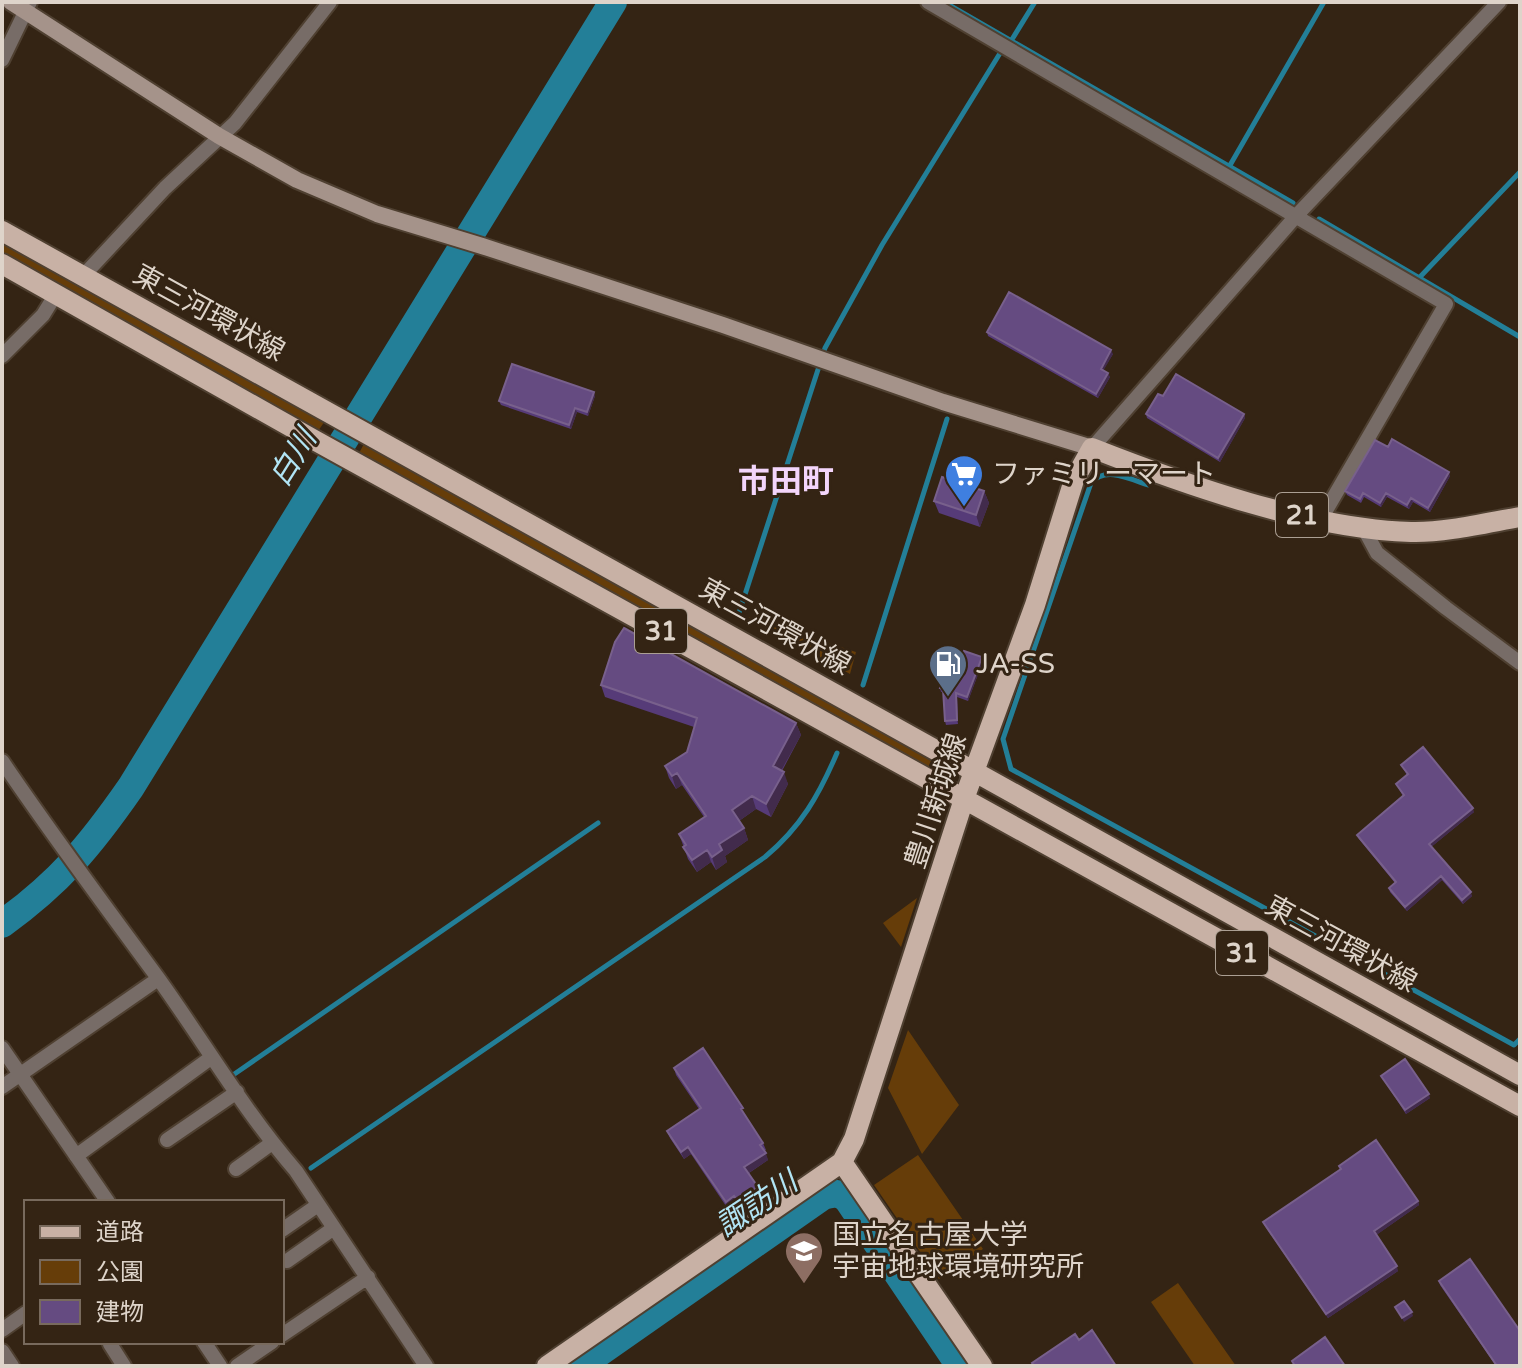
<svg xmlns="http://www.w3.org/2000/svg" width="1522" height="1368" font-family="'Varela Round','Noto Sans JP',sans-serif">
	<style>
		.green { fill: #663d09 }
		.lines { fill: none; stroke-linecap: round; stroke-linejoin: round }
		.stream { stroke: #237f98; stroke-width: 5 }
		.river { stroke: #237f98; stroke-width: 28 }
		.street-casing { stroke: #4f4031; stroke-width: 18 }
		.secondary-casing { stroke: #4f4031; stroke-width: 20 }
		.primary-casing { stroke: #4f4031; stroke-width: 24 }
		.street { stroke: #776c67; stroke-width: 14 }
		.secondary { stroke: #a5938a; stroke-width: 16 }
		.primary { stroke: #c8b1a5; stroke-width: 20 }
		.wall { fill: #563b78 }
		.shaded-wall { fill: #422b4c }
		.building { fill: #654b81; stroke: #78608c; stroke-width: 2 }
		.labels { text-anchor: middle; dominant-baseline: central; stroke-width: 6; stroke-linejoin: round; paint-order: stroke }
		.shield { fill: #342414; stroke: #ab9f93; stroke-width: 2 }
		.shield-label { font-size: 26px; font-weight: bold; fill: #ded4ca }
		.street-label { font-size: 28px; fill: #ded4ca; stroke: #342414 }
		.poi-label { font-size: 28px; fill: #ded4ca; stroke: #342414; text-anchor: start }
		.water-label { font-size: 30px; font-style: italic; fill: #b1e4f4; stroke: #342414 }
		.quarter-label { font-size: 32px; font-weight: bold; fill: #f3d5fb; stroke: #342414 }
	</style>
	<rect width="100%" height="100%" fill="#342414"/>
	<path class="green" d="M2,237L327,418L316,434L92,309L2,252Z
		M366,440L931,761L926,773L358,455Z
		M748,617L856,652L850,674Z
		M917,898L901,947L883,923Z
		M908,1030L959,1105L922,1154L888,1088Z
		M918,1155L983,1249L939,1279L874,1185Z
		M1178,1283L1236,1366H1195L1151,1302Z"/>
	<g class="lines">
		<path class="stream" d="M944,2L1293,203
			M1011,41L1035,2
			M1229,167L1324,2
			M1319,219L1520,337
			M1419,278L1520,172
			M1148,485C1130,479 1105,466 1091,483L1003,739L1011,769L1514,1045L1520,1039
			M738,616L825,348L882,245L1002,50
			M863,685L947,419
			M233,1075L598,823
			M311,1168L765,857C801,827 819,795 837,753"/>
		<path class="river" d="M2,924C60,882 90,846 131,787L613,2
			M580,1366L823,1196C833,1193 840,1192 848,1200L960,1366"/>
		<defs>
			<path id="street" d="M928,2L1446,304L1321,519
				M2,60L30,2
				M84,275L165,188L235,123L330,2
				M2,356L43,315L56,294
				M1092,448L1297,215L1499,2
				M1364,529L1377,553L1446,608L1520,663
				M2,761C52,835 105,906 158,978C204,1042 244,1111 296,1171L426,1366
				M2,1048L108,1202
				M2,1087L158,979
				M167,1140L237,1092
				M76,1156L212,1057
				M236,1169L272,1143
				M282,1230L318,1205
				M287,1261L334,1228
				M2,1330L26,1313
				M282,1335L368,1277
				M204,1342L220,1366
				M110,1344L124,1366
				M2,1351L12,1366
				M237,1366L272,1342"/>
			<path id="secondary" d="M11,2L219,136L297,180L377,214L482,246L723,325L943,402L1092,448"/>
			<path id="primary" d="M2,231L1520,1075
				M2,264L316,441L1520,1106
				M842,1162L982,1366
				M547,1366L842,1162L854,1139L964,799L1035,605L1074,480L1092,448C1186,485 1310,529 1411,532C1444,533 1486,523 1520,517"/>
		</defs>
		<use href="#street" class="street-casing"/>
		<use href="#secondary" class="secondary-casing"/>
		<use href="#primary" class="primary-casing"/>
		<use href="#street" class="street"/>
		<use href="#secondary" class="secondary"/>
		<use href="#primary" class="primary"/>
	</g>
	<path class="wall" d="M987,332L1113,354L1103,370L1110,377L1098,398L988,336Z
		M595,396L588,416L577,412L571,429L501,405L499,401Z
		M1146,414H1244L1245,418L1220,462L1147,418Z
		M1388,447L1450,476L1430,512L1413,502L1409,509L1387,497L1381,507L1364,497L1361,503L1347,495L1345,491Z
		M984,491L989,503L980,527L939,513L934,501Z
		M982,657L983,661L968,701L957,697L958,724L946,725L945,721L944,692H941L940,688Z
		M601,685L796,723L801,735L782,771L788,784L771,817L756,809L739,821L744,828L748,840L725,856L727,862L716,870L711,862L697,872L688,859L679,834L704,817L682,785L676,789L669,778L665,766L687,752L694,727L605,697Z
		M1401,765L1474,812L1431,847L1472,896L1463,904L1442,880L1407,911L1390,892L1389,888L1395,883L1359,839L1357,835L1403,796L1396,784L1407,775Z
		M674,1068L745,1115L763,1143L766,1150L764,1151L768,1160L749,1173L758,1187L761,1194L741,1208L737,1203L728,1209L691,1154L684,1159L670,1138L667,1131L699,1109L676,1075Z
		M1381,1076L1430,1098L1406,1114Z
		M1339,1166L1418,1201L1419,1205L1376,1235L1398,1271L1328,1318L1265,1226L1263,1222L1340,1170Z
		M1439,1281L1520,1366H1496L1440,1285Z"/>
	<path class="shaded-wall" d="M1111,350L1113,354L1102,373L1101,369Z
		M1108,373L1110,377L1098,398L1096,394Z
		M594,392L595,396L588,416L587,412Z
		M575,408L577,412L571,429L569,425Z
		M1244,414L1245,418L1220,462L1218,458Z
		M1449,472L1450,476L1430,512L1428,508Z
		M984,491L989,503L980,527L976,515Z
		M1386,493L1387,497L1381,507L1380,503Z
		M1411,498L1413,502L1409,509L1407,505Z
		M982,657L983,661L968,701L967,697Z
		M956,693L957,697L958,724L957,720Z
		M796,723L801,735L777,778L773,766Z
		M784,772L788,784L771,817L766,804Z
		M677,773L682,785L676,789L672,776Z
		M752,796L756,809L736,823L732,810Z
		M1473,808L1474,812L1430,848L1429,844Z
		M744,828L748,840L725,856L727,862L716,870L712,857L719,844Z
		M707,850L711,862L697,872L692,860Z
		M1441,876L1442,880L1407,911L1405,907Z
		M1471,892L1472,896L1463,904L1462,900Z
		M1429,1094L1430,1098L1406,1114L1405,1110Z
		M688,1147L691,1154L684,1159L681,1152Z
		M766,1153L768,1160L747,1174L744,1167Z
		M758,1187L761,1194L741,1208L738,1201Z
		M734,1196L737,1203L728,1209L726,1202Z
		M1418,1201L1419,1205L1375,1236L1374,1231Z
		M1397,1266L1398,1271L1328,1318L1326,1314Z
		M1412,1312L1413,1316L1404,1322L1402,1318Z"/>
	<path class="building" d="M1009,292L1111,350L1101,369L1108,373L1096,394L987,332Z
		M512,364L594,392L587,412L575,408L569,425L499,401Z
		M1176,374L1244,414L1218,458L1146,414L1158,394L1163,396Z
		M1392,439L1449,472L1428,508L1411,498L1407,505L1386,493L1380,503L1363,493L1360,499L1345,491L1375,440L1388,447Z
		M942,477L984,491L976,515L934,501Z
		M624,628L796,723L773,766L784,772L766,804L752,796L732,810L744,828L719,844L722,850L712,857L707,850L692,860L683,847L686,845L679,834L706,816L677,773L672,776L665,766L687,752L697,718L601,685L615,642Z
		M964,651L982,657L967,697L956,693L957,720L945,721L943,689L940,688L945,672L956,676Z
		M1423,747L1473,808L1429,844L1471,892L1462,900L1441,876L1405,907L1389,888L1396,882L1357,835L1404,795L1396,784L1408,774L1401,765Z
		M703,1048L743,1108L741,1109L763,1143L760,1145L766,1153L744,1167L758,1187L738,1201L734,1196L726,1202L688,1147L681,1152L667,1131L701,1108L674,1068Z
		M1405,1059L1429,1094L1405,1110L1381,1076Z
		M1376,1140L1418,1201L1374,1231L1397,1266L1326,1314L1263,1222L1341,1169L1339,1166Z
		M1470,1259L1520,1331V1366H1497L1439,1281Z
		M1404,1301L1412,1312L1402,1318L1395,1307Z
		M1092,1330L1116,1366H1034L1032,1363L1075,1334L1079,1340Z
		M1325,1337L1345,1366H1295L1292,1361Z"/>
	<defs>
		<symbol id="supermarket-pin" viewBox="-11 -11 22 30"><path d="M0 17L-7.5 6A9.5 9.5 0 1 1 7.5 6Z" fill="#3f7fe0" stroke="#342414"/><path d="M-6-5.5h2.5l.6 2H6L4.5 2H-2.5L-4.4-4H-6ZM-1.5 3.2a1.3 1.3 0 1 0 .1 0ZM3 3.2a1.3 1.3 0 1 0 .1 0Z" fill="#fff"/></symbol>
		<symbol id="fuel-pin" viewBox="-11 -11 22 30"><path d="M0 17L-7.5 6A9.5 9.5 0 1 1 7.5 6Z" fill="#5c6f8a" stroke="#342414"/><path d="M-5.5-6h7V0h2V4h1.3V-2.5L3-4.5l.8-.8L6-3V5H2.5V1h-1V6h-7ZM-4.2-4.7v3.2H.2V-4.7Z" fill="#fff"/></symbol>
		<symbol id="university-pin" viewBox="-11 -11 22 30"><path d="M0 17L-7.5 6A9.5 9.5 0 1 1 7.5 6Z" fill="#8d6e63" stroke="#342414"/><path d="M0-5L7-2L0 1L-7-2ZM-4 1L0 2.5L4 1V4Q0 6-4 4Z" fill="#fff"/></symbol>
	</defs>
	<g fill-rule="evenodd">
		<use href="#supermarket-pin" x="942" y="452" width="44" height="60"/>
		<use href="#fuel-pin" x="926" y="642" width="44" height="60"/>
		<use href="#university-pin" x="782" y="1229" width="44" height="60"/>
	</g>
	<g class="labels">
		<g class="shield">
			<rect x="1276" y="493" width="52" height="44" rx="6"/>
			<rect x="635" y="609" width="52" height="44" rx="6"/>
			<rect x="1216" y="931" width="52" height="44" rx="6"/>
		</g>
		<g class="shield-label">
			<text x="1302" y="515">21</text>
			<text x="661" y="631">31</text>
			<text x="1242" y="953">31</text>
		</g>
		<g class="street-label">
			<text transform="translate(209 313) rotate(29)">東三河環状線</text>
			<text transform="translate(775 627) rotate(29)">東三河環状線</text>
			<text transform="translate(936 801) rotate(-72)">豊川新城線</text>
			<text transform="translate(1341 944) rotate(29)">東三河環状線</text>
		</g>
		<g class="poi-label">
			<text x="992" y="474">ファミリーマート</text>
			<text x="976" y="664">JA-SS</text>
			<text x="832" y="1235">国立名古屋大学<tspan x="832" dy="32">宇宙地球環境研究所</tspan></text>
		</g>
		<g class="water-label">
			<text transform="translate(293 458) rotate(-58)">白川</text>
			<text transform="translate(757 1204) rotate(-34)">諏訪川</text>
		</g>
		<g class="quarter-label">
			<text x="786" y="482">市田町</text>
		</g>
	</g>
	<rect width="1522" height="1368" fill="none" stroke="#ded4ca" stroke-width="8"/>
	<rect x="24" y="1200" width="260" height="144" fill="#342414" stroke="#786a5d" stroke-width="2"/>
	<rect x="40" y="1226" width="40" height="12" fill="#c8b1a5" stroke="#786a5d" stroke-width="2"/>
	<text x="96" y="1240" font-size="24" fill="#ded4ca">道路</text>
	<rect x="40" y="1260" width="40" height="24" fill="#663d09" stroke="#786a5d" stroke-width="2"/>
	<text x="96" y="1280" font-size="24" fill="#ded4ca">公園</text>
	<rect x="40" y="1300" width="40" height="24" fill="#654b81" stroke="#786a5d" stroke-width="2"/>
	<text x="96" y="1320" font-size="24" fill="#ded4ca">建物</text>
</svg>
